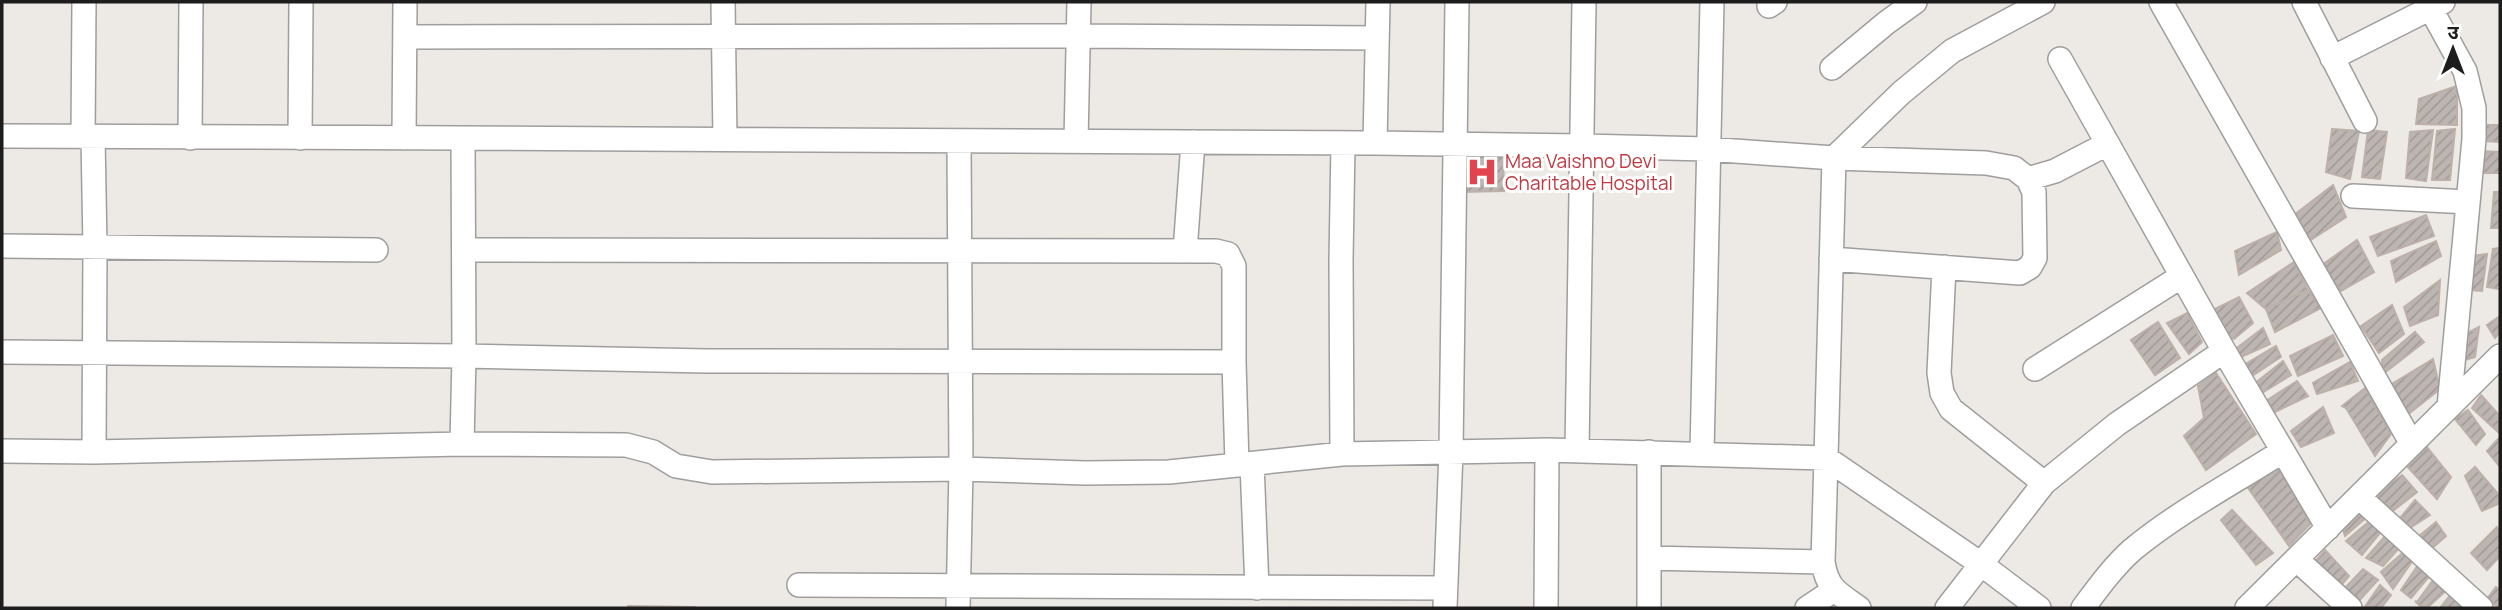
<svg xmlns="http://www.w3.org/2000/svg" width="2502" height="610" font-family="Manrope,'Noto Sans Devanagari',sans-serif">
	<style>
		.building { fill: url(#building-hatch); stroke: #bcb0a8; stroke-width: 2 }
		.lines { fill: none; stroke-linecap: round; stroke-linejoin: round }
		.street-casing { stroke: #9e9e9e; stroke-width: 26 }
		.street { stroke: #fff; stroke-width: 23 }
		.labels { text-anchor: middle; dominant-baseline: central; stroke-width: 6; stroke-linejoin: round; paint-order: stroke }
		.health-label { font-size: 19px; fill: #be3a42; stroke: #fff; text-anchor: start }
	</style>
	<defs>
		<pattern id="building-hatch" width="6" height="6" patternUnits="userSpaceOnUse" patternTransform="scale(1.75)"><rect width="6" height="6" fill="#bdb5b1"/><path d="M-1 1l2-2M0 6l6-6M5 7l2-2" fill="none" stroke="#a29b98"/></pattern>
	</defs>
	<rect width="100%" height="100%" fill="#ede9e4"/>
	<path class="building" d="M2457,86V125L2416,124L2419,99Z
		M2486,125H2500V142L2483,141Z
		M2332,129L2359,131L2350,179L2326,172Z
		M2455,129L2450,180H2432L2437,131Z
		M2368,130L2387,132L2380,179L2362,177Z
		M2433,130L2426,181L2406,178L2410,132Z
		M2481,151L2500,152V173H2478Z
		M1503,153L1504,191L1459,192L1458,154Z
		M2333,185L2346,217L2309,241L2294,215Z
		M2494,192H2500V228H2491Z
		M2426,215L2434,236L2378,256L2370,237Z
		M2277,232L2281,250L2239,275L2235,251Z
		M2357,240L2374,272L2341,291L2322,265Z
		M2436,241L2441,256L2396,282L2391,261Z
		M2500,248V289L2487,287L2493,249Z
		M2487,254L2482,291L2469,290L2473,256Z
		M2294,262L2308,290L2266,309L2247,293Z
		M2440,280L2438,315L2410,326L2404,307Z
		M2308,290L2321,308L2275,332L2266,309Z
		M2239,297L2253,323L2234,339L2229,338L2211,311Z
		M2392,305L2404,334L2379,353L2361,326Z
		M2187,313L2202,342L2189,354L2167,323Z
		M2500,316V332L2495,338L2487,325Z
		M2158,322L2180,358L2155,375L2131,340Z
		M2479,327L2475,357L2462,361L2459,337Z
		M2263,328L2270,344L2241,357L2234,350Z
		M2415,332L2424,342L2383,374L2382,360Z
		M2333,335L2343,356L2298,376L2290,356Z
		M2276,346L2281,357L2249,378L2244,365Z
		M2433,359L2440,389L2406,416L2392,384Z
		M2283,361L2291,375L2260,394L2254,384Z
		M2350,362L2358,381L2317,394L2313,383Z
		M2216,373L2256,434L2206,470L2184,436L2204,418L2198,386Z
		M2297,381L2308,396L2275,412L2266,401Z
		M2365,388L2391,434L2375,456L2346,408L2342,406Z
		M2481,395L2500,416L2498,432L2472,408Z
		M2323,407L2334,433L2301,447L2291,431Z
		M2468,410L2485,434L2476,445L2455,419Z
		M2498,439L2500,443V467L2487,451Z
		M2426,446L2451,477L2437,499L2406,465Z
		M2277,464L2310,524L2289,546L2246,485Z
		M2475,467L2500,496V503L2482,511L2465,476Z
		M2402,475L2417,492L2394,510L2373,495Z
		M2415,500L2430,515L2410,528L2401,517Z
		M2358,508L2367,517L2345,536L2341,524Z
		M2232,510L2273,553L2256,565L2221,520Z
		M2372,519L2384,528L2362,555L2346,541Z
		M2436,522L2446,536L2431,549L2419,536Z
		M2497,527L2500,531V556L2487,570L2471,553Z
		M2386,535L2400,547L2383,566L2366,558Z
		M2325,550L2349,576L2338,589L2314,563Z
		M2405,551L2413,560L2393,589L2381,572Z
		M2418,565L2432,573L2411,598L2401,590Z
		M2363,569L2378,580L2357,603L2344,589Z
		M2433,580L2448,589L2427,608H2422L2415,601L2417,602Z
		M2380,585L2391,595L2381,608H2364Z
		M2496,587L2500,590V608L2487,599Z
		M2452,593L2465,603L2461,608H2440Z
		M628,606L695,607V608H628Z"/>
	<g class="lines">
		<defs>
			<path id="street" d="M723,2L725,139
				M2161,2L2412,444
				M2304,2L2365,121
				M2427,2L2465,71L2474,108V139L2449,407
				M1769,6L1775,2
				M405,37L1078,36L1377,38
				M2332,58L2443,2
				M2060,59L2224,351L2328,528
				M1832,68L1886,23L1915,2
				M2,136L463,138
				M83,137L84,2
				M190,138L191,2
				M300,138L301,2
				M404,138L405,2
				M1076,141L1079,2
				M1375,143L1378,2
				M2353,196L2468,202
				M2,246L376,250
				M464,250L1216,251L1228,254L1234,266V362
				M1185,251L1193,142
				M1831,259L2020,273L2030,267L2035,258L2034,192L2028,179
				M1944,267L1939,373L1942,393L1951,409L2044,483
				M2,352L464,356L462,444
				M2035,369L2182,276
				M1577,450L1584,2
				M2,451L94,452L95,248L93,137
				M94,452L462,444L626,445L653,452L676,466L712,472L961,469L1085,473L1169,472L1237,465
				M1649,452V608
				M1702,453L1712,2
				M1342,454L1341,260L1343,144
				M1252,464L1257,588
				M2359,497L2481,608
				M1649,558L1823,562
				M2296,559L2350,608
				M799,585L1445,588
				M958,608L961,469L959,142
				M1445,608L1451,451L1457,2
				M1546,608L1547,450
				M1807,608L1834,590
				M1859,608C1838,593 1827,589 1823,562L1826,458L1547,450L1342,454L1237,465L1234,362L707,361L464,356L463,138L1375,143L1583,146L1707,149L1834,158L1986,163L2014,168L2028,179L2055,171L2107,144
				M1947,608L2044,483L2117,424L2224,351
				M2039,608L1981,564L1826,458L1834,158L1901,93L1952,51L2043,2
				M2083,608C2098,588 2113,567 2132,550C2178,512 2233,483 2283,451
				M2247,608L2500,356"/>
		</defs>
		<use href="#street" class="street-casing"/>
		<use href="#street" class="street"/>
	</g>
	<defs>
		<symbol id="hospital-bare" viewBox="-9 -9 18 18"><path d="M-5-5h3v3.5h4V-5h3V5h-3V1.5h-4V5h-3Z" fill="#e0444e" stroke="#fff" stroke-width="2.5" paint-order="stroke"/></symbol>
	</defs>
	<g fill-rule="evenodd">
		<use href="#hospital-bare" x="1460" y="150" width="44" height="44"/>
	</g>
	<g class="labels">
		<g class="health-label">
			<text x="1505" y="161">Maa Vaishno Devi<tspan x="1505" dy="22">Charitable Hospital</tspan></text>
		</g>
	</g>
	<rect width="2502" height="610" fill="none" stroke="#1d1d1d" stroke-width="7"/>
	<g transform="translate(2453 49)" stroke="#ffffff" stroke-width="5" paint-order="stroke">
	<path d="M0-5L12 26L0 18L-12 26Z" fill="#1d1d1d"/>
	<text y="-10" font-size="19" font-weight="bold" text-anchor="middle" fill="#1d1d1d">उ</text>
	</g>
</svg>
